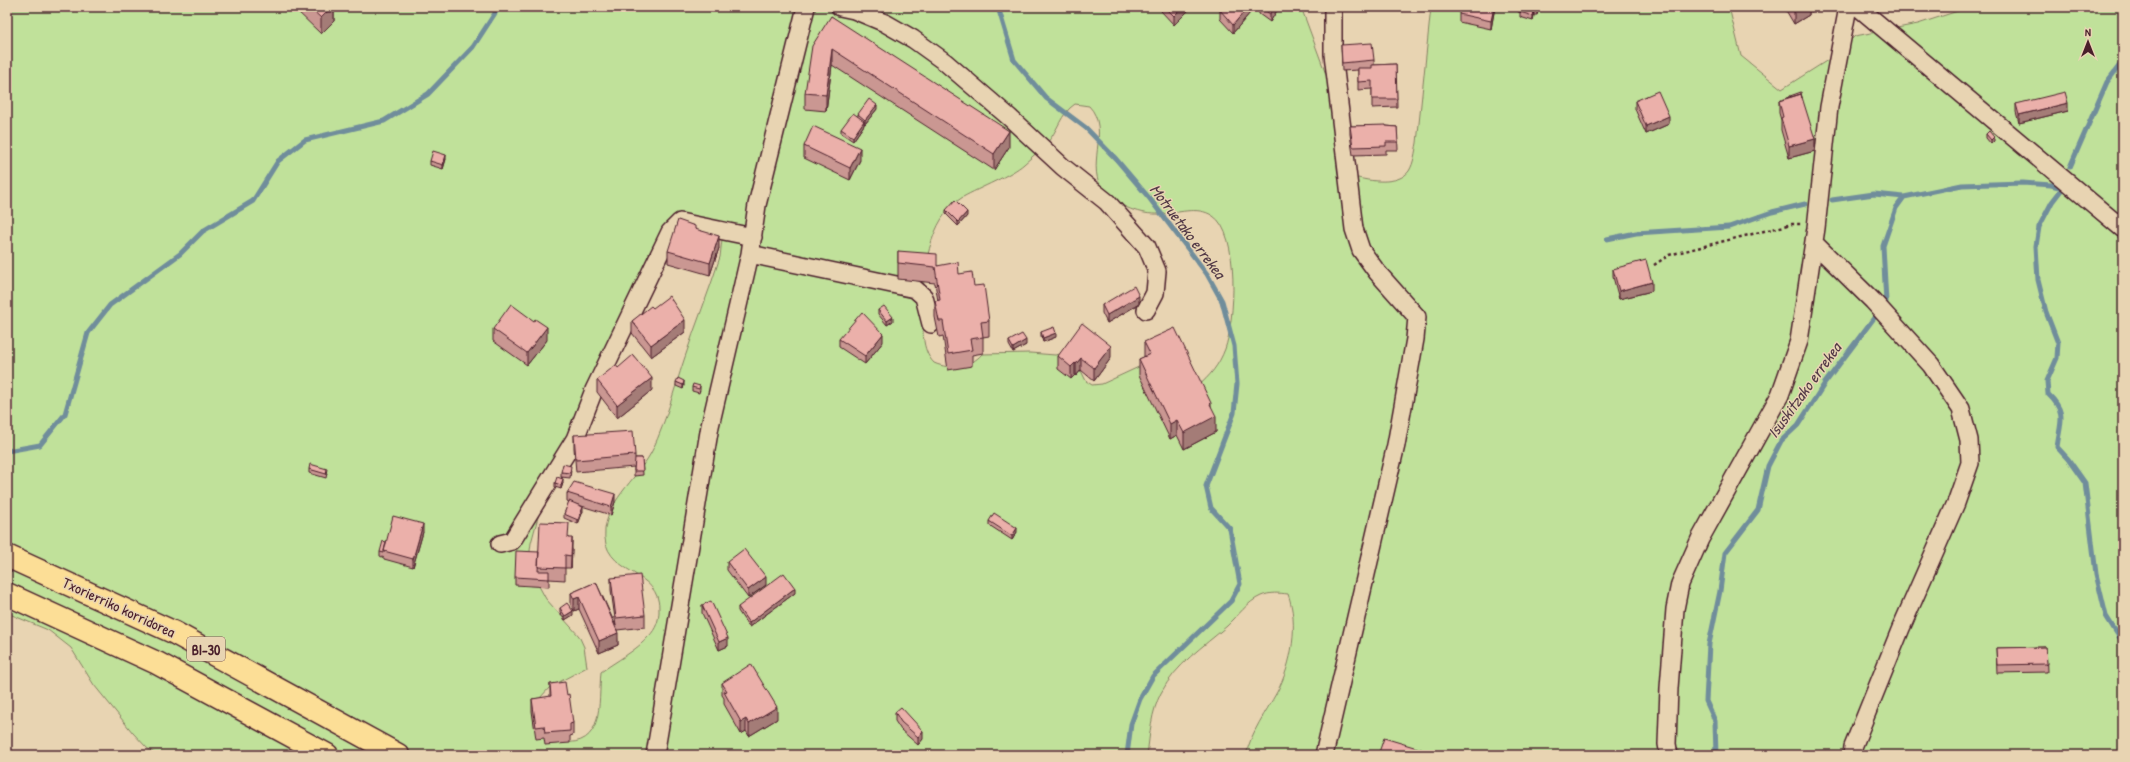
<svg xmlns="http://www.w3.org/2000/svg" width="2130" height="762" font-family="'Patrick Hand',sans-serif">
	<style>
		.green { fill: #c0e19a; stroke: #858062; fill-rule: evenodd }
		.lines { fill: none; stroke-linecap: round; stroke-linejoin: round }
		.stream { stroke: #6f8d9b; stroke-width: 5 }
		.minor-casing { stroke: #4a1f2b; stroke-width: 20 }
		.highway-casing { stroke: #4a1f2b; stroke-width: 25 }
		.path { stroke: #4a1f2b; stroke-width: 2.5; stroke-dasharray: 3 3; stroke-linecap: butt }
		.minor { stroke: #e8d4b2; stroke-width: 17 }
		.highway { stroke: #fcde96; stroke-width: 22 }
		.wall { fill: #ca9792; stroke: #4a1f2b }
		.shaded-wall { fill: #a47b77; stroke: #4a1f2b }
		.building { fill: #ebb0aa; stroke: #4a1f2b }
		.labels { text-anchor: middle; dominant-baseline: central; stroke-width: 3; stroke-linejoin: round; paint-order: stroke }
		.shield { fill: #e8d4b2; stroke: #795554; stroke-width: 1 }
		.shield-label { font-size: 14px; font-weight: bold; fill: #4a1f2b }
		.street-label { font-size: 15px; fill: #4a1f2b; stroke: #e8d4b2 }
		.water-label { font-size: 16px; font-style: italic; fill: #533a47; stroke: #e8d4b2 }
	</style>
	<rect width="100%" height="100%" fill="#e8d4b2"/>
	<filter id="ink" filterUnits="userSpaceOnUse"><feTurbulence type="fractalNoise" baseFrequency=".025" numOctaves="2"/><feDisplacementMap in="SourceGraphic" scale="8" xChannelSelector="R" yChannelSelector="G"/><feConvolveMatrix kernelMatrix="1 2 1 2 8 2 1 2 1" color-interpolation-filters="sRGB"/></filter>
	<g filter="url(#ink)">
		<path class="green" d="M7,7H1301L1331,88L1354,177C1369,181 1398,186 1409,171C1414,163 1415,152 1417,143L1431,7H1729L1741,56L1782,89L1831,58L1855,36L1918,24L1970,7H2123V755H1246C1251,732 1266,712 1277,692C1292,664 1299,624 1288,594C1279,593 1270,592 1261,596C1247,602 1238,616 1227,626C1203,647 1176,664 1161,693C1151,712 1150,734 1147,755H157L147,748L133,733L94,685L71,648L48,630L7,613ZM1075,104L1089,106C1112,130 1083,169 1105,192C1119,207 1140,215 1160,214C1177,214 1197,205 1213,216C1240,233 1235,322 1225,349C1219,365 1210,376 1197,387L1143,365L1102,384L1092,385L1086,381L1072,352L1055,355L1030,353L982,354C970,368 950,370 934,363C921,350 923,328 923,311C922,275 928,218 963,197C979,188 1012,175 1024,164C1032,157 1040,150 1047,143C1058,131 1060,114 1075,104ZM683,226L722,239L720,257C709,292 695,326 684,360C674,390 666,421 653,449C640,476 609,498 605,529C600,576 662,568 659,611C659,620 656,629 649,636C636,651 616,661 601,672C598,704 605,747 561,742L539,699L550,687L587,667L584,647L579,636L546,599L528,566L531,543L541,506Z"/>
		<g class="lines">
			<path class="stream" d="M998,7L1014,60L1046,98L1086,128L1116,159L1150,199L1207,274L1222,301L1234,346L1237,384L1234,413L1206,486L1211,508L1230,529L1240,584L1231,601L1153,676L1140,699L1131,724L1127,755
				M2070,167L2107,82L2123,61
				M2062,189L2052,202L2039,227L2036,246L2038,280L2046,312L2058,343L2057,358L2047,381L2048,394C2068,413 2060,422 2057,447L2068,459L2085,483L2096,574L2106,616L2123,643
				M1832,200L1874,194L1904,197
				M1607,239L1636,233L1729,227L1772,212L1805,204
				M7,451L40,445L65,414L88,333L110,305L180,254L203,231L253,201L278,161L305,140L384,121L428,94L473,47L499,7
				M1716,755L1715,721L1706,701L1709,644L1720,591L1725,553L1758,510L1768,466L1781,441L1798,425L1825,383L1886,302L1883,246L1896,208L1904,197L1962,185L2023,183L2051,185L2063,188"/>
			<defs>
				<path id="minor" d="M840,7L854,10L885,23L913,39L945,62L1009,117L1063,167L1107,202L1147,247L1157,271L1155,293L1146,310
					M1858,7L2123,229
					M1814,243L1873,301L1931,365L1961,409L1969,440L1970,463L1956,503L1901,628L1853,747L1852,755
					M750,254L915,289L924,297L931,324
					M500,544L512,541L575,439L594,390L670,232L680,222L753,237
					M655,755L710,426L750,254L757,205L806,7
					M1324,755L1396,445L1415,339L1417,317L1377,272L1361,250L1354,229L1333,54V7
					M1669,755L1667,744L1669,688L1675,609L1680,584L1700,539L1780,395L1799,341L1816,228L1829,107L1848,7"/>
				<path id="highway" d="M7,556L173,632L398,755
					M7,594L157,663L327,755"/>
			</defs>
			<use href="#minor" class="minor-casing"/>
			<use href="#highway" class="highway-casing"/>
			<path class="path" d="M1654,265L1669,255L1792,224H1801"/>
			<use href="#minor" class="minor"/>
			<use href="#highway" class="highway"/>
		</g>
		<path class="wall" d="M293,7H334V21L321,34Z
			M1161,7H1192L1174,25L1161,11Z
			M1223,7H1255L1233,33L1220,19V10Z
			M1259,7H1279L1270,22L1259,14Z
			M1495,7L1491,29L1459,22V14Z
			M1519,7H1539L1537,15H1534L1533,21L1520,17V12H1518Z
			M1784,7H1818L1811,12L1809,9V15L1794,24Z
			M831,16L1009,147L994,170L832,65L826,111L805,109V93Z
			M1341,45L1374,60V65L1396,64L1397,107L1372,108V89L1358,90V70L1342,71Z
			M1790,96L1815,151L1789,158L1781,130V120L1779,113V101L1790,97Z
			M1635,101L1669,124L1646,134L1635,109Z
			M2016,104L2068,111L2019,123L2016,112Z
			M877,109L865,124L864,123V125L853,141L841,133V129L858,116V114Z
			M1350,126H1386L1397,127L1398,150H1386V154L1353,155L1350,134Z
			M1986,134L1994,141L1991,144L1986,138Z
			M804,146L860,160L850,180L804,158Z
			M446,159L443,169L430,165V161Z
			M946,210L967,216L958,226L946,214Z
			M695,229L719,248L710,275L668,263V251Z
			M898,251L959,274L974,286L989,321V336L983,337V353L972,355V366L948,370L943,336L939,337L935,317V301H938L935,283L898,279Z
			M1613,269L1652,291L1619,299L1613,277Z
			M1139,304L1107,323L1102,313V305Z
			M653,308L685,332L651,357L632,333V321Z
			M878,310L893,321L887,325L878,314Z
			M493,329L547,340L527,365L493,341Z
			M1041,332L1056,337L1043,342L1041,336Z
			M839,339L883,342L865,364L839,347Z
			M1009,341L1026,345L1013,352L1009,345Z
			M1144,342L1211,407L1216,432L1184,449L1177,435L1170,439L1139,375V359L1144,357Z
			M1058,356L1111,358L1094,381L1081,370L1076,376L1075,375L1071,379L1058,369Z
			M618,368L652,390L617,418L597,392V380Z
			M676,382L684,385L683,389L676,386Z
			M700,386V390L699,393L692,391V387Z
			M574,435L635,455V458H642L643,475L634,476V467L576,472L574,448Z
			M309,469L327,473L326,478L309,473Z
			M571,470L570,478L561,477V472Z
			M555,483H563L561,489L555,487Z
			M567,493L615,502L611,515L575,504L583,511L578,524L564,518V514L569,502L567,501Z
			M989,521L1017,532L1012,540L989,525Z
			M423,532L413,567L384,559V558L380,556V552Z
			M569,538L572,550L571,568H565V580L549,579V587L515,585V577L539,552Z
			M727,562L766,585L748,598L727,570Z
			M611,578L645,615V627L617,630L618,645L599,653L579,609L574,611L571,605V593L596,582L616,626L611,590Z
			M795,593L749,627L738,611V607Z
			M702,605L728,646L719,650L702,613Z
			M560,608L573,615L565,620L560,612Z
			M2046,647L2047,672L1997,673L1996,648Z
			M722,683L777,719L749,736L746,731L741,734L724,704V698L722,695Z
			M550,684L573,723V735L570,736V743L545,745L544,738L536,739L532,711V699L550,697Z
			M895,712L923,739L918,745L901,730L895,721Z"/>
		<path class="shaded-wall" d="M332,7H334V21L321,34V18Z
			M1183,7H1192L1174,25V16Z
			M1248,7H1255L1233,33V25Z
			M1274,7H1279L1270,22V14Z
			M1494,7H1495L1491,29V21Z
			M1538,7H1539L1537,15V11Z
			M1802,7H1809V15L1794,24V12Z
			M1811,7H1818L1811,12Z
			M1534,11V15L1533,21V16Z
			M832,49V65L826,111V95Z
			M2068,103V111L2019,123V115Z
			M877,105V109L865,124V120Z
			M1669,116V124L1646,134V126Z
			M864,121V125L853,141V137Z
			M1009,131V147L994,170V154Z
			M1994,137V141L1991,144V140Z
			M1815,139V151L1789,158V146Z
			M860,148V160L850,180V168Z
			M446,155V159L443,169V165Z
			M967,212V216L958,226V222Z
			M719,236V248L710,275V263Z
			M1652,282V291L1619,299V291Z
			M1139,296V304L1107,323V315Z
			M893,317V321L887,325V321Z
			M685,320V332L651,357V345Z
			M547,327V340L527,365V353Z
			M1056,333V337L1043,342V338Z
			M883,334V342L865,364V356Z
			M1026,340V345L1013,352V348Z
			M1111,346V358L1094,381V368Z
			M1081,358V370L1076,376V364Z
			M1075,363V375L1071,379V367Z
			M652,378V390L617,418V405Z
			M684,381V385L683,389V385Z
			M1211,403V418L1216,416V432L1184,449V433L1210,404Z
			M1177,420V435L1170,439V424Z
			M563,479V483L561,489V485Z
			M615,494V502L611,515V507Z
			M583,507V511L578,524V520Z
			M423,524V532L413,567V559Z
			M1017,528V532L1012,540V536Z
			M572,538V550L571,568V556Z
			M766,577V585L748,598V590Z
			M795,588V593L749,627V623Z
			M579,597V609L574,611V599Z
			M573,611V615L565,620V616Z
			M618,633V645L599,653V641Z
			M728,638V646L719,650V642Z
			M777,707V719L749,736V724Z
			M746,719V731L741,734V722Z
			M923,731V739L918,745V737Z"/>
		<path class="building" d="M309,7H332L321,18Z
			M1165,7H1183L1174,16Z
			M1223,7H1248L1233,25L1220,10Z
			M1260,7H1274L1270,14Z
			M1460,7H1494L1491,21L1459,14Z
			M1519,7H1538L1537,11H1534L1533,16L1520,12L1521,9L1518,8Z
			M1791,7H1802L1794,12Z
			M831,16L1009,131L994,154L832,49L826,95L805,93L812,46Z
			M1372,43L1374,60L1342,63L1341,45Z
			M1396,64L1397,99H1372V81L1358,82V68H1372V65Z
			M1658,91L1669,116L1646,126L1635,101Z
			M1801,92L1802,98L1801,94L1791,97L1790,96Z
			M2065,92L2068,103L2019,115L2016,104Z
			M1801,94L1815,139L1789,146L1781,118L1783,117L1779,101Z
			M869,99L877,105L865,120L858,114Z
			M853,113L864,121L853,137L841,129Z
			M1386,125V126L1397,127L1398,142H1386V146L1353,147L1350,126Z
			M813,126L860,148L850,168L804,146Z
			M1989,131L1994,137L1991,140L1986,134Z
			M433,151L446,155L443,165L430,161Z
			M955,200L967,212L958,222L946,210Z
			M678,220L695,226V229L719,236L710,263L668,251Z
			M898,251L937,254V266L958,262L959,274L972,272L974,286L984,285L989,321L981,322L983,337L970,339L972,350L948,354L943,321H939L935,301L940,300L935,267L898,263Z
			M1646,260L1652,282L1619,291L1613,269Z
			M1134,286L1139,296L1107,315L1102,305Z
			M669,296L685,320L651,345L632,321L651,306L653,308Z
			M511,304L534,321L535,319L547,327L527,353L493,329Z
			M884,306L893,317L887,321L878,310Z
			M862,312L883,334L865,356L839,339Z
			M1082,323L1111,346L1094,368L1081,358L1076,364L1075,363L1071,367L1058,356Z
			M1054,327L1056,333L1043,338L1041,332Z
			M1175,328L1211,403L1210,404L1216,416L1184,433L1177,420L1170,424L1139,359L1150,354L1144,342Z
			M1022,334L1026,340L1013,348L1009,341Z
			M633,355L652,378L617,405L597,380L616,365L618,368Z
			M678,378L684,381L683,385L676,382Z
			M693,384L700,386L699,389L692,387Z
			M633,431L635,455L576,460L574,435Z
			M635,458H642L643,471H634Z
			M310,464L327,469L326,474L309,469Z
			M563,464L571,466L570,473L561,472Z
			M557,477L563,479L561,485L555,483Z
			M574,482L615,494L611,507L567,493Z
			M569,501L583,507L578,520L564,514Z
			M994,513L1017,528L1012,536L989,521Z
			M393,516L423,524L413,559L384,551Z
			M540,522L569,523L568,538H572L571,556L565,555V568L538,567Z
			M383,541L386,542L384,551V553L380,552Z
			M744,549L766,577L748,590L727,562Z
			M516,551L539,552L538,571H549V579L515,577Z
			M784,573L795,588L749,623L738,607Z
			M640,575L645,615L616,618L611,578Z
			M596,582L618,633L599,641L579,597L574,599L571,593Z
			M711,601L728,638L719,642L702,605Z
			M567,603L573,611L565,616L560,608Z
			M2046,647L2047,664L1997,665L1996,648Z
			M751,664L777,707L749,724L746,719L741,722L724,692L727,691L722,683Z
			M565,682L567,695L569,694L573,723L570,724V731L545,733L544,726L536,727L532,699L551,696L550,684Z
			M901,707L923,731L918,737L901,722L895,712Z
			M1384,738L1424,750L1422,755H1378Z
			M1208,753L1216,755H1208Z"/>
	</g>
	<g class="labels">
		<rect class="shield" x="187" y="637" width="38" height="24" rx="3"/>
		<g class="shield-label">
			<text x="206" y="649">BI-30</text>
		</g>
		<g class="street-label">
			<text transform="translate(119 607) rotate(25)">Txorierriko korridorea</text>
		</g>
		<g class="water-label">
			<text transform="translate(1188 231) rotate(53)">Motruetako errekea</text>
			<text transform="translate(1804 390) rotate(-54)">Isuskitzako errekea</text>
		</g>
	</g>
	<rect width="2130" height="762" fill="none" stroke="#e8d4b2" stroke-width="24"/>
	<rect x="12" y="12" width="2106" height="738" fill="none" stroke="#4a1f2b" stroke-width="1.5" filter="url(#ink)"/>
	<g transform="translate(2088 42)" stroke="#e8d4b2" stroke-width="3" paint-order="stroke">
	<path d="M0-3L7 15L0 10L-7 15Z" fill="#4a1f2b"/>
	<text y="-6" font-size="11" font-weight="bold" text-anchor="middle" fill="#4a1f2b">N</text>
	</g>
</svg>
